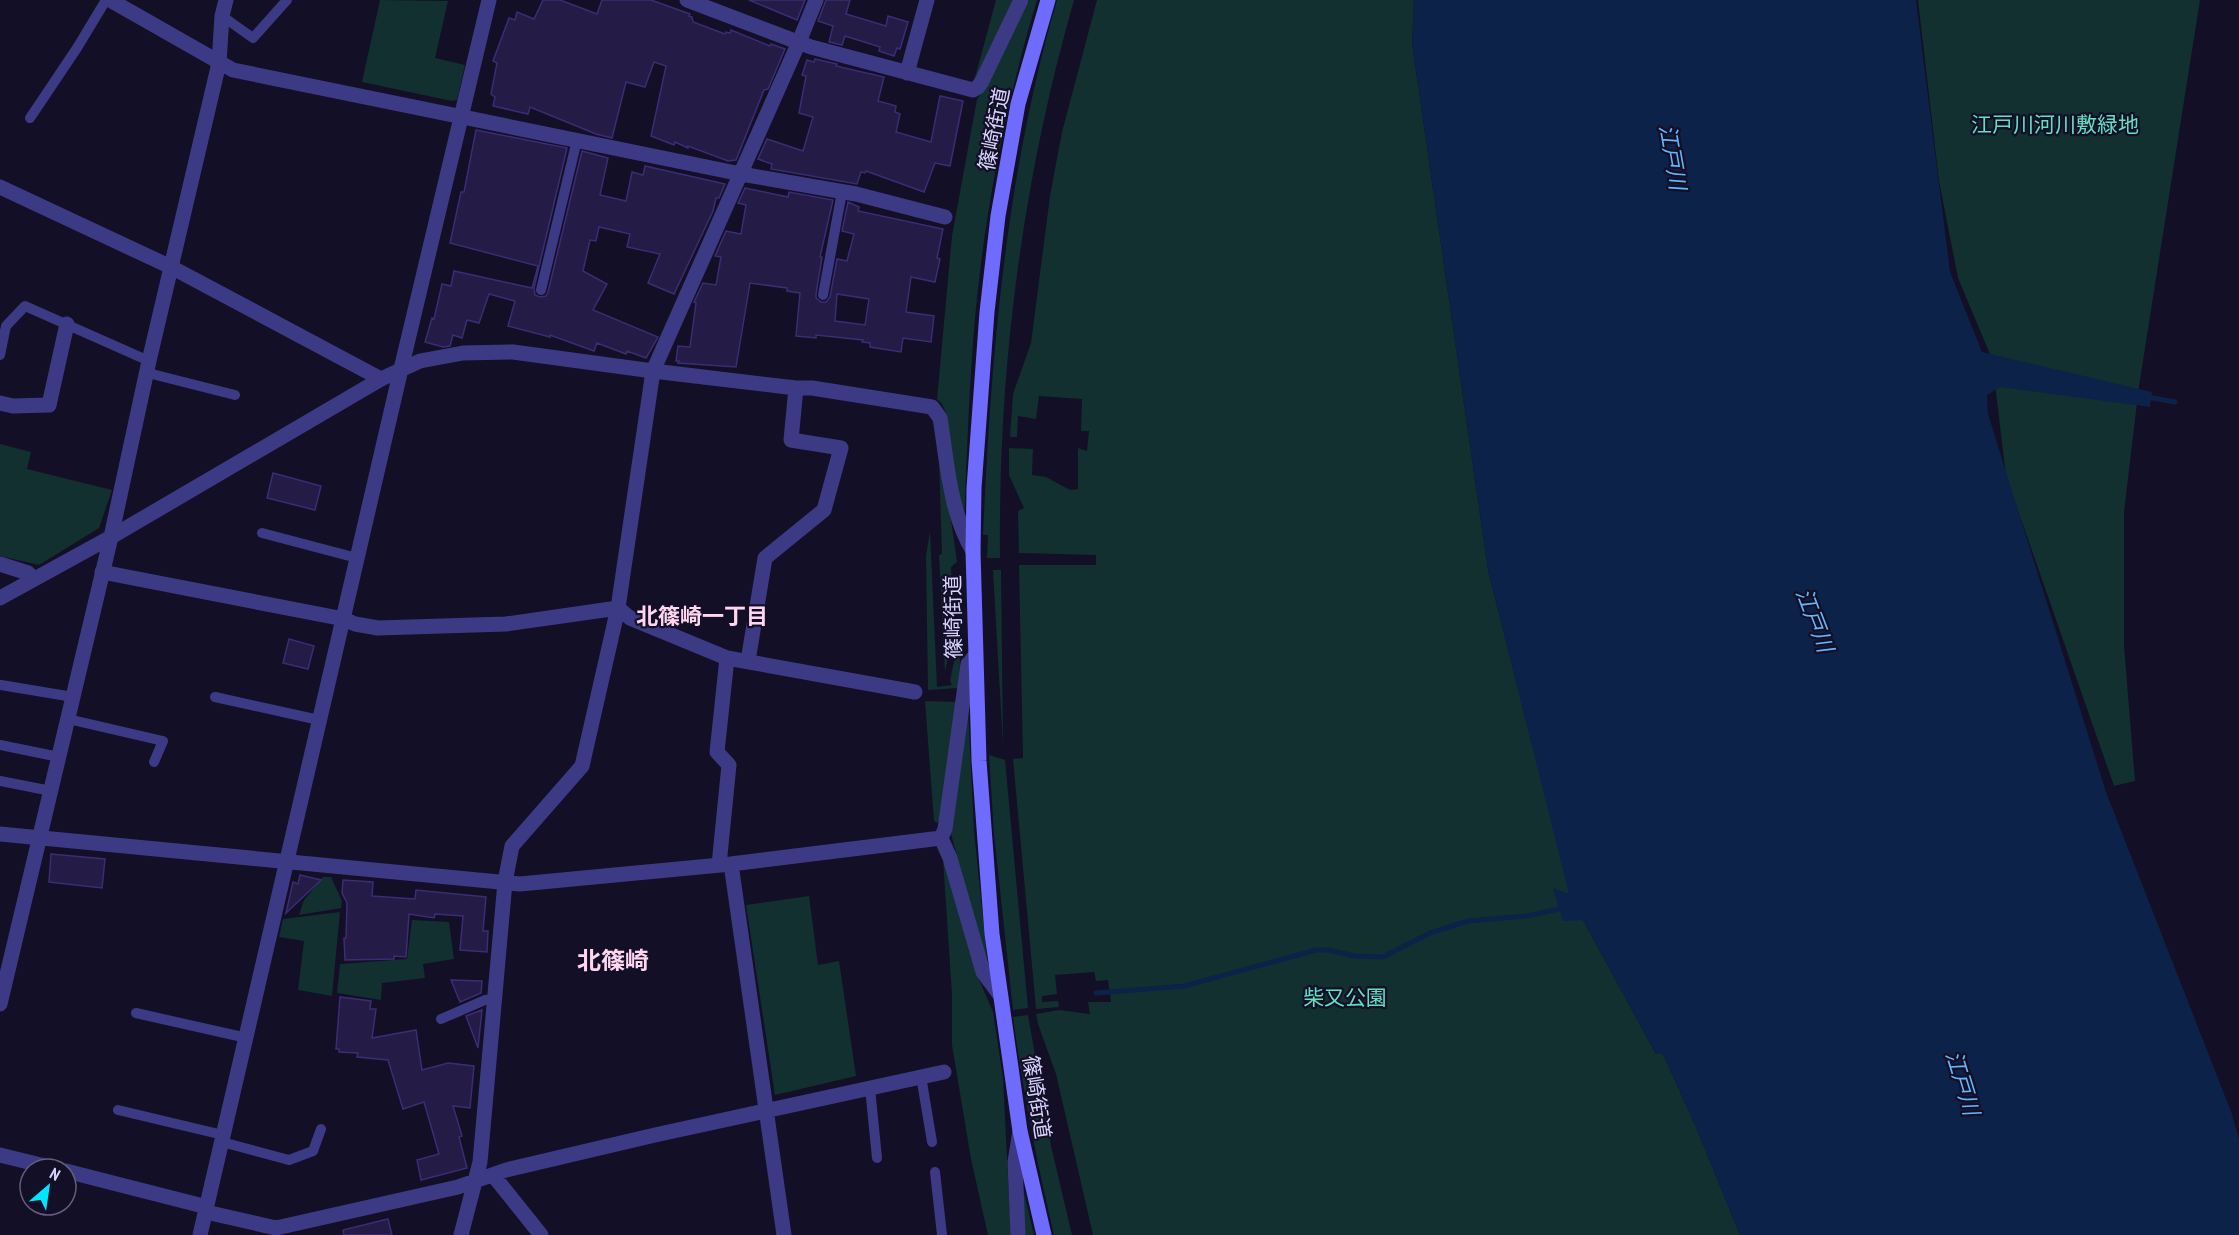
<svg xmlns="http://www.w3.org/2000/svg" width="2239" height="1235" font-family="'PT Sans Narrow','Noto Sans JP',sans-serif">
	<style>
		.green { fill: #12302f }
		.water { fill: #0c2248 }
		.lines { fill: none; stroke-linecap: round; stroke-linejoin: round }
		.stream { stroke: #0c2248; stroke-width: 5 }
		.building { fill: #241b47; stroke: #3b2d73; stroke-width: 1.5; fill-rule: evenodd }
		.service { stroke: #3d3a85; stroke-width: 10 }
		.minor { stroke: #3d3a85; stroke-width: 15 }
		.tertiary { stroke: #3d3a85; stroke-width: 15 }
		.secondary { stroke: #6f6bff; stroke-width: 15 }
		.labels { text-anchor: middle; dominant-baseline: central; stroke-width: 4.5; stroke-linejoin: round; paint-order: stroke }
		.park-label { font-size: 21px; fill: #5fe0c0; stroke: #130f26 }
		.street-label { font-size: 21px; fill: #d9d4ff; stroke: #130f26 }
		.water-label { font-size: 22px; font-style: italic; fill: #62b6ff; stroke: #130f26 }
		.neighbourhood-label { font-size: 22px; font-weight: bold; fill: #ffd6f0; stroke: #130f26 }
		.quarter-label { font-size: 24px; font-weight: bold; fill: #ffd6f0; stroke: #130f26 }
	</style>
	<rect width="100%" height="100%" fill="#130f26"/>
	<path class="green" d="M380,0L448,1L435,58L465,65L457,100L452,101L362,82Z
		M996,0H1013L974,81Z
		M1029,0H1037C1006,103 985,210 975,318C969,386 967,454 964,523L946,413L942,404L937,399L952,236L977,99L987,86Z
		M1057,0H1074C1022,182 998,369 1000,558H987L988,535H983C991,354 1006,174 1057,0Z
		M1097,0H1414L1412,43L1488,570L1570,895L1554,889L1583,920L1656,1054H1663L1696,1127L1740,1235H1093L1056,1074L1038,1024L1036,1014L1059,1010L1090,1014L1088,1002H1111L1108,980L1096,981L1094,972L1055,975L1057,994L1042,996V1002L1058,1001L1059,1007L1036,1009L1013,759L1023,758L1019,565H1096V555L1019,553L1018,511L1024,508L1009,475V448L1033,449L1032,475L1046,477L1070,490L1078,489V448L1087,451L1089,431H1081L1082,399L1039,396L1036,419L1018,416L1017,437H1010L1013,394L1031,343L1050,196L1062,132Z
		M1918,0H2200L2139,386L2124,512V646L2135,781L2114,786L2006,476L1992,359L1958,278L1939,181Z
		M938,429L957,562L951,567L954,628L945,672L939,555L942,554Z
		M0,444L31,452L27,469L112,490L99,528L39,565L0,556Z
		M930,531L937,687L952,685L950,681L959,636L960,665L958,688L928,690L926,556Z
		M993,570H1001L1003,746Z
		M925,701L957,702L940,819L937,823L934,821Z
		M968,708L974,831L988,968L951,834Z
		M989,755L1005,760L1028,1008L1013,1010L994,834Z
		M943,859L978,977L993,1012L1003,1078L1011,1235H988L971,1159L952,1045V995Z
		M323,877H331L342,901L341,908L299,915L304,900Z
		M809,896L818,965L839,961L856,1076L775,1095L746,905Z
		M340,912L332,996L298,990L304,941L279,937L283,919Z
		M412,920L449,922L454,959L423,964L425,978L382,983L381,1000L337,993L340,964L407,959Z
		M1028,1015L1051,1146L1072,1235H1054C1037,1163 1023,1091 1013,1017Z
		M1023,1188L1034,1235H1025Z"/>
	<path class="water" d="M1414,0H1916L1950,272L1982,352L2152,392L2150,407L2000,387L1987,395L1988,414L2106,792L2232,1114L2239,1139V1235H1740L1696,1127L1663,1054H1656L1583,920L1563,921L1553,888L1569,894L1488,570L1412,43Z"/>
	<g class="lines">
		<path class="stream" d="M2147,397L2175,402
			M1096,993L1184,986L1316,950H1329L1354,956L1383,957L1430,933L1468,921L1527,916L1559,909L1566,910"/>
	</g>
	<path class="building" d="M543,0H560L597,14L602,0H651L690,14L689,16L692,17L693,22L725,34L726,32L730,33L731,30L770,46L771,44L785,49L768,89L764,90L736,160L728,161L688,146V148L675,142L674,145L651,136L666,66L654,62L645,87L626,82L612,138L596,134L530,107L528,114L493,106L495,97L491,94L497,63L493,61L509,18L515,20L517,12L534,19Z
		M749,0H805L797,20Z
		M826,0H850L846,14L886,26L888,16L908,22L900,49L897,48L894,56L879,51L880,47L845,36L842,45L829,42L833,26L818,21Z
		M815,59L837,64L836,66L884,77L878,101L896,106L895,112L900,114L896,132L931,142L940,96L963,101L950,166L935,163L924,192L866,171L865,173L861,172L857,184L771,169L772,164L758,159L767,139L803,151L813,117L799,113L806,76L802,75L807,60L814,62Z
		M476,130L567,148L534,288L535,295L540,297L546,296L548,292L582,151L608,158L600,195L626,201L632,172L643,175L645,166L725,184L719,198H716L713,211L674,294L648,283L660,254L627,247L630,234L599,227L596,241L590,240L583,271L607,284L593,310L658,337L646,358L627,351L626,354L597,343L594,351L550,335V337L508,326L515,301L489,294L479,323L467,320L462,338L453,335L450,346L443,347L425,342L432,318L434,319L442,284L451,286L454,271L532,288L538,266L450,243L461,192H464Z
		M745,188L788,197L789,192L833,200L820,257H822L816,294V298L821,302H826L830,297L837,259L847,261L854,234L842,231L848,202L859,207L858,211L943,229L937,258L940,259L935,282L911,277L906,312L934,316L931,342L903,338L901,352L870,347V343L862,342L863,340L816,335V338L796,336L800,293L787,291V288L750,283L736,367L678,363L679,361H676L678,346L690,347L696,303L694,302L703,283L716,285L721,257L715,256L726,231L741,234L746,205L738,203ZM837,294L869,299L865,325L835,321Z
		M273,473L321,486L315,510L267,498Z
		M289,639L314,646L308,669L283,663Z
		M51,854L105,859L102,888L49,882Z
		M300,875L321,880L286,913L293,882L298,884Z
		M343,880L373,882L372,896L415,899L416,890L486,897L483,931H488L487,952L460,950L463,916L435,914L434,918L409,914L406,957L394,956V959L345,960L344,938H346L347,903L342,893Z
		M451,980L482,981L481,993L460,1002Z
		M340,997L371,1001L370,1009H376L372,1038L416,1030L422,1070L448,1063L474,1066L470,1108L453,1106L462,1136L459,1137L467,1168L421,1180L417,1160L439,1154L424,1102L403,1109L388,1060L357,1057L358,1053L339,1052V1049H336Z
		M482,1010L478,1048L466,1016Z
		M388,1219L392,1235H344L343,1230Z"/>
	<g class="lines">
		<path class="service" d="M222,16L253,38L287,0
			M30,118L77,48L106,0
			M541,290L577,140
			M823,295L842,192
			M0,355L6,326L25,306L149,361
			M148,373L235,395
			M262,533L357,558
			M1,685L73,697
			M215,697L319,720
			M68,719L163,741L154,762
			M0,745L59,757
			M0,781L51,791
			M136,1013L247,1038
			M441,1019L485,1000L494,999
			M921,1076L932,1142
			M870,1088L877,1158
			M118,1110L223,1135
			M222,1142L289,1160L313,1151L321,1129
			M935,1172L942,1235"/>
		<path class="minor" d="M110,0L233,70L741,174L856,194L945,217
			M687,0L811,47L973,90L978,87L982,81L1021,0
			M219,63L222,16L226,0
			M907,73L927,0
			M401,369L489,0
			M653,371L796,388H812L932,407L940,418C947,460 950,514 973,551
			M0,564L28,573L34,579
			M102,572L344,619L355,624L378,628L506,624L618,608L630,618L727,658L915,692
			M0,598L111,537L381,379
			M748,661L765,558L824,510L841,448L791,440L796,388
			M0,834L520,884L731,864L941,838L950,858L983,972L1000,995
			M941,838L945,829L968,664L975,656
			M731,864L784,1235
			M719,865L729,765L717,752L727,658
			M493,1175L541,1235
			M206,1212L276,1228L458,1187L506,1170L655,1135L944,1072
			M461,1235L480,1162L505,882L512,846L582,766L618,608L653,371L799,42L816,0
			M1018,1235L1015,1162L1020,1131"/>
		<path class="tertiary" d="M0,187L171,267L381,379L420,361L463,353L513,352L653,371
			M0,403L13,406L49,405L67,324
			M0,1004L111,537L149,361L219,63
			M0,1155L57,1169
			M66,1171L207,1207
			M200,1235L401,369"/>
		<path class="secondary" d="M1044,1235L1020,1131L992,934L979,761L973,551L974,488L987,312L998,216L1018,104L1048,0"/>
	</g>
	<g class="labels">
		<g class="park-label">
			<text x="2055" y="124">江戸川河川敷緑地</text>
			<text x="1345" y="997">柴又公園</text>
		</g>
		<g class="street-label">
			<text transform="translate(994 129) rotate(-79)">篠崎街道</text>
			<text transform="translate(953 617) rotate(-91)">篠崎街道</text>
			<text transform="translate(1037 1097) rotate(81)">篠崎街道</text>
		</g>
		<g class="water-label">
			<text transform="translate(1673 157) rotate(80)">江戸川</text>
			<text transform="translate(1815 620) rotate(69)">江戸川</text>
			<text transform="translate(1963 1083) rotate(73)">江戸川</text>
		</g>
		<g class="neighbourhood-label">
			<text x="702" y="616">北篠崎一丁目</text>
		</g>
		<g class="quarter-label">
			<text x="613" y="960">北篠崎</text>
		</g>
	</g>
	<g transform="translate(48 1187) rotate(29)"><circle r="28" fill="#130f26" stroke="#625e7d" stroke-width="1.5"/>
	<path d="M0-4.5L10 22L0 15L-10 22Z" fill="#00e5ff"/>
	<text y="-9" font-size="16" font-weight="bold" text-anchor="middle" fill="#d9d4ff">N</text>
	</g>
</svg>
